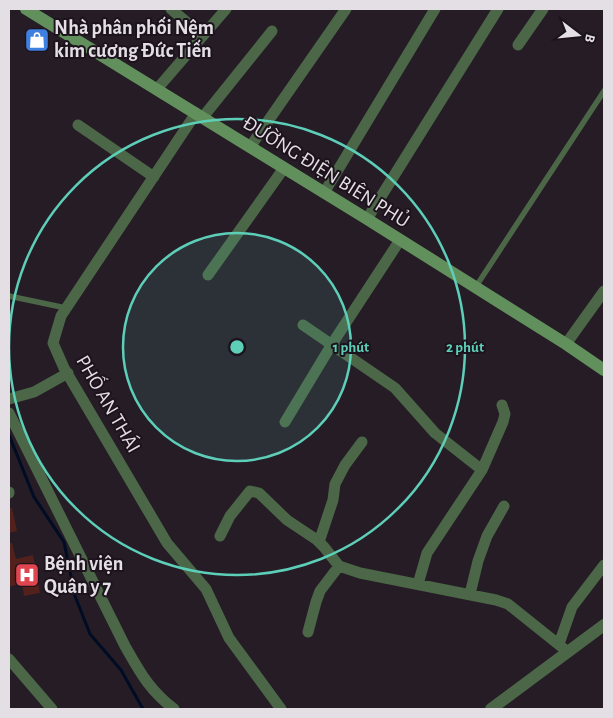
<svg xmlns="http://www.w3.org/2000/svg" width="613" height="718" font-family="'Alegreya Sans',sans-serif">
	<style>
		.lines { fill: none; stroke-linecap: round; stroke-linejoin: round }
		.stream { stroke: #000b24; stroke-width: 3 }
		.building { fill: #52211c }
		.service { stroke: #4b6747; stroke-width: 5.5 }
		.minor { stroke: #4b6747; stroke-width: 11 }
		.tertiary { stroke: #4b6747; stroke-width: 12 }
		.secondary { stroke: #62905d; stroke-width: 12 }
		.ring { fill: none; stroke: #5dceb8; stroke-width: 2.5 }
		.labels { text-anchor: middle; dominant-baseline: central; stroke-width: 4; stroke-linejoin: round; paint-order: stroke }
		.poi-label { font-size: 20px; font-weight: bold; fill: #e4dee5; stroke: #1c131d; text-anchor: start }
		.street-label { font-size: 20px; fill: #e4dee5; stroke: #1c131d }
		.centre { fill: #5dceb8; stroke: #1c131d; stroke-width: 2.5 }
		.ring-label { font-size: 15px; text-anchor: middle; font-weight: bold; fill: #5dceb8; stroke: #1c131d; stroke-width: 4; stroke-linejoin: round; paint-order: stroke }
	</style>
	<rect width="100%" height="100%" fill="#251c26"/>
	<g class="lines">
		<path class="stream" d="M9,435L34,497L64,542L75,596L90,634L121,670L143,709"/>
	</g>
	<path class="building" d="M37,30L46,35L38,50L29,45Z
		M9,508H12L17,531L9,533Z
		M9,543H12L16,559L33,555L40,593L24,596L22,583L9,587Z"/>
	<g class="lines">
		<path class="service" d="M475,288L604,91
			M9,296L66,308"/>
		<path class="minor" d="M171,9L203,36
			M518,45L543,9
			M157,89L226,9
			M196,113L61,316L53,343L64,368L167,543L206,589L229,638L281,709
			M203,117L272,31
			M78,125L154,177
			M250,147L346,9
			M324,193L435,9
			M367,219L498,9
			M208,275L284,168
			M303,325L395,388L435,433L482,470
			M566,344L604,291
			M9,399L34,392L68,373
			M9,413L125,646C140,672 149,690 174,709
			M285,422L332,344L400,240
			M9,492V493
			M220,536L230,516L250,491L259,493L287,520L317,540L324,547L339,566L360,573L496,600L508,604L568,652
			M319,542L333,500L335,484L345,465L362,442
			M418,584L427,553L482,470L503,422L505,414L502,405
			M470,594L478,561L487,536L504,506
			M308,632L316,602L320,591L339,566
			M559,644L572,607L604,565
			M9,659L52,709"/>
		<path class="tertiary" d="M491,709L604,625"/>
		<path class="secondary" d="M26,9L367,219L566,344L604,370"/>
	</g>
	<circle cx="237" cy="347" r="114" fill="#5dceb8" fill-opacity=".12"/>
	<g class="ring">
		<circle cx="237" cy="347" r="114"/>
		<circle cx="237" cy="347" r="228"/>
	</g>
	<defs>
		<symbol id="shop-square" viewBox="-11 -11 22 22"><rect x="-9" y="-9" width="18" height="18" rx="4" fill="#3f7fe0" stroke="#1c131d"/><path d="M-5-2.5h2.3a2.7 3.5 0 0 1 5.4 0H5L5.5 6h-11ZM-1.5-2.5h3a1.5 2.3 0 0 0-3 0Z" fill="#fff"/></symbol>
		<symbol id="hospital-square" viewBox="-11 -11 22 22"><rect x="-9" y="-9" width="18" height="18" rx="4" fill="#e0444e" stroke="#1c131d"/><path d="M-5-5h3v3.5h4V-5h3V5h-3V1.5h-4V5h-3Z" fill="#fff"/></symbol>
	</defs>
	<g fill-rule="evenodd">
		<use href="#shop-square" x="23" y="26" width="28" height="28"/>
		<use href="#hospital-square" x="13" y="561" width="28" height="28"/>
	</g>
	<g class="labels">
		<g class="poi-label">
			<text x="54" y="28">Nhà phân phối Nệm<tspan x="54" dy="23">kim cương Đức Tiến</tspan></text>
			<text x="44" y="564">Bệnh viện<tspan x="44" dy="23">Quân y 7</tspan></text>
		</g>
		<g class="street-label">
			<text transform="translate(326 172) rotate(32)">ĐƯỜNG ĐIỆN BIÊN PHỦ</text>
			<text transform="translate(108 404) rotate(60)">PHỐ AN THÁI</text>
		</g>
	</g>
	<circle cx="237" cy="347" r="8" class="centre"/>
	<g class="ring-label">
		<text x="351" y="352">1 phút</text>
		<text x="465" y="352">2 phút</text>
	</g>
	<rect width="613" height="718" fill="none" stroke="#e4dee5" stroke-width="20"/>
	<g transform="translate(578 35) rotate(106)" stroke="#1c131d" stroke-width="4" paint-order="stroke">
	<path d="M0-4L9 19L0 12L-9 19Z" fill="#e4dee5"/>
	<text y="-8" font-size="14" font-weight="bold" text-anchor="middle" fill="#e4dee5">B</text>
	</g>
</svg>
